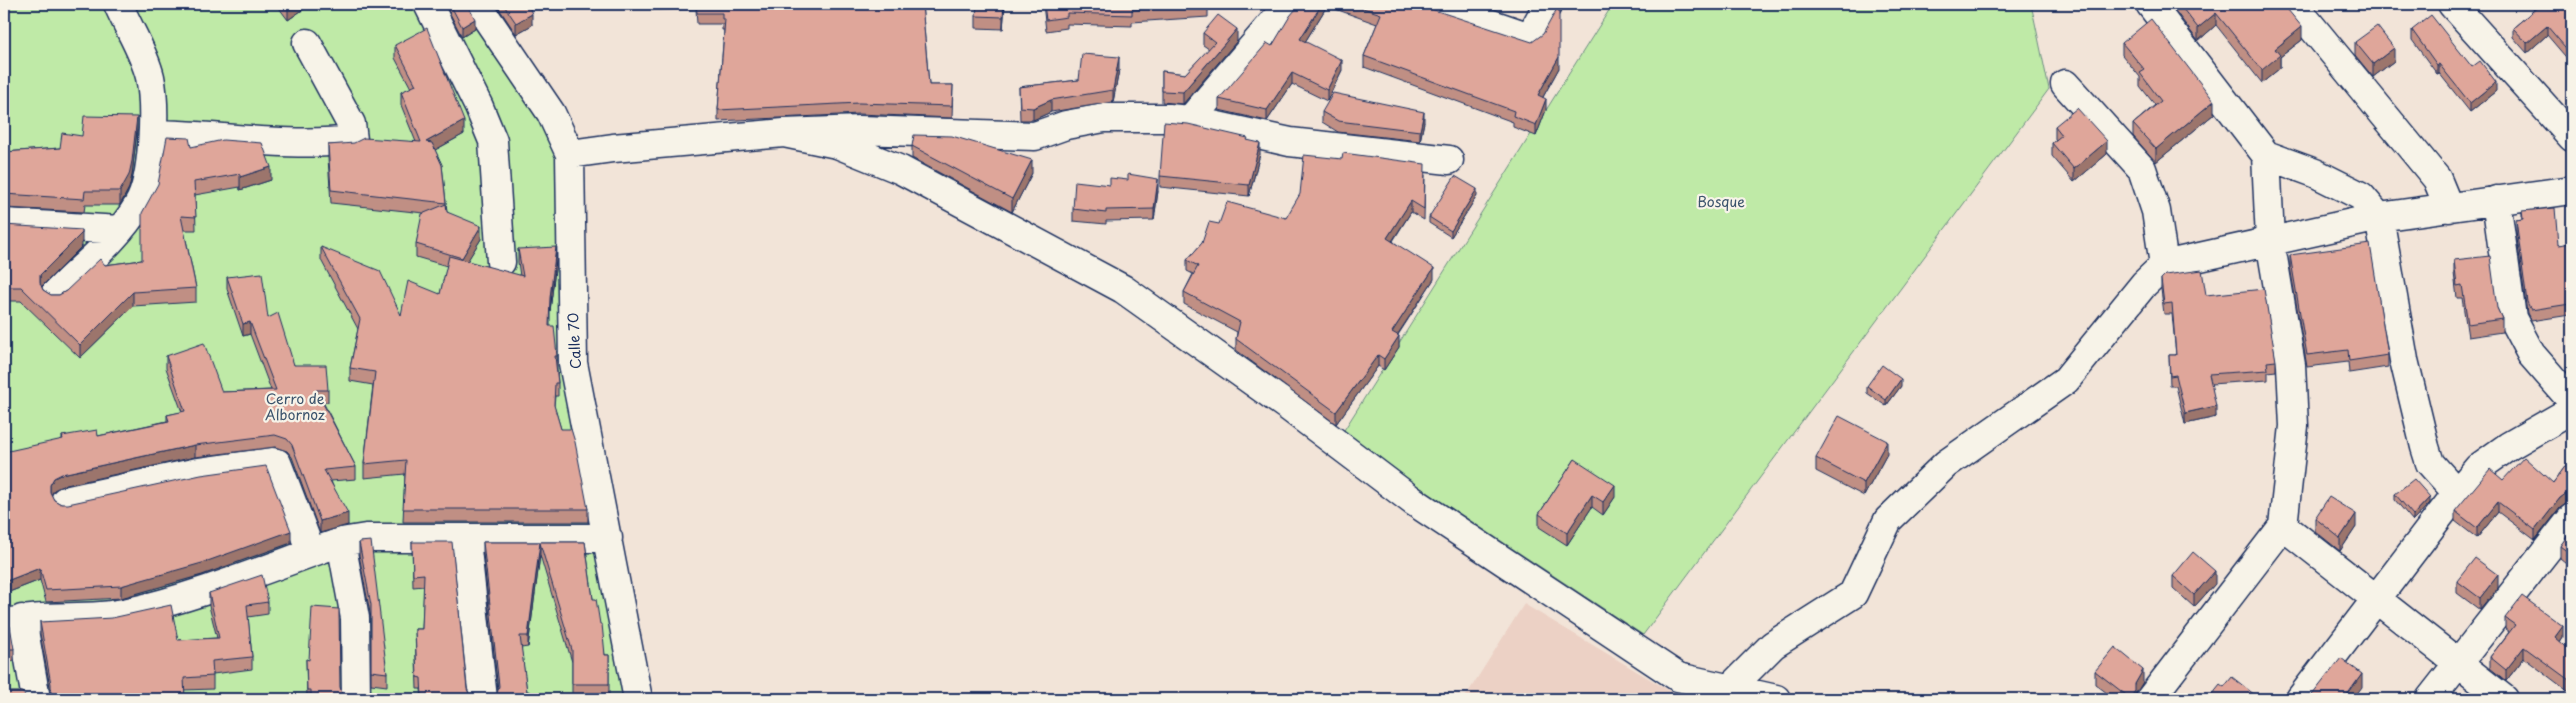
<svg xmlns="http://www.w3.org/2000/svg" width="2576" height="703" font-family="'Playpen Sans',sans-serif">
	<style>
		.built { fill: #ecd1c5 }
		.green { fill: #bfeaa7; stroke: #6d8c82 }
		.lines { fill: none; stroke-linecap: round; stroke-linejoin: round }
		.minor-casing { stroke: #1b2f5e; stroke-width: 31 }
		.minor { stroke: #f7f3e8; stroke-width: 28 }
		.wall { fill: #c08f84; stroke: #1b2f5e }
		.shaded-wall { fill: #9c746c; stroke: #1b2f5e }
		.building { fill: #dfa69a; stroke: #1b2f5e }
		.labels { text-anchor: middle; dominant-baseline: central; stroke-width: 4.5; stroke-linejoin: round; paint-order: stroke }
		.park-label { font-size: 14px; fill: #3c546d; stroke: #f7f3e8 }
		.street-label { font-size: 14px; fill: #1b2f5e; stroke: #f7f3e8 }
	</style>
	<rect width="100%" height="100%" fill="#f2e4d8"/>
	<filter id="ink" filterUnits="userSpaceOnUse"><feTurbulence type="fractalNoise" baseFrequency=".02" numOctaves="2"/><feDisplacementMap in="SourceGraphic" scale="10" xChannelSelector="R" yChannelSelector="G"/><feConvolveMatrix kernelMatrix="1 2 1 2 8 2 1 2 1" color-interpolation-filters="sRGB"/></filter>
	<g filter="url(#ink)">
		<path class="built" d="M1524,604L1683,699H1464Z"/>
		<path class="green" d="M4,4H467L562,153L600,537L633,699H4Z
			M1613,4H2031L2049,89L1643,635L1341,435Z"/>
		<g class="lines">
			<defs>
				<path id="minor" d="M428,4L479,107L493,141L501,262
					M477,4L551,113L570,154L573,363L638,699
					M1433,4L1530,37L1548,4
					M2150,4L2266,155L2315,173L2361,196L2379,217L2404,360L2425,447L2430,463L2457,493
					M2293,4L2437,179L2449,208
					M2452,4L2572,137
					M2065,84L2142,169L2156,211L2164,265
					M1190,120L1289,4
					M784,133L837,144L901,170L1123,289L1290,408L1413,501L1678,677L1776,699
					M154,134C220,135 287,148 353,140L351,124L307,43
					M570,154L613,148L784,133L860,130L1035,136L1066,125L1104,118H1169L1190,120L1290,142L1449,160
					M2496,200L2512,318L2531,354L2572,401
					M4,223L120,230
					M55,293C83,266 118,239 138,205C154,179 156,106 150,77C144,52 128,28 118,4
					M65,501L198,472L272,462L277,463L279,468L311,552
					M2283,526L2504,699
					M466,540L483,699
					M341,542L355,618L356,699
					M22,619L36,699
					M4,624C43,613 85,621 124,613C198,597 270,567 341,542L366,538H608
					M1731,687L1773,645L1853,594L1888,520L1946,464L2066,380L2144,284L2164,265L2379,217L2572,190
					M2150,699L2283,526L2294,426L2291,365L2270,240L2266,155
					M2300,699L2457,493L2478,468L2509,446L2572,410
					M2430,699L2572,518"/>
			</defs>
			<use href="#minor" class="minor-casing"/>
			<use href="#minor" class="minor"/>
		</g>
		<path class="wall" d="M276,4H311L288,20Z
			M445,4H467L475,29L462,37Z
			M496,4H528L532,25L516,34Z
			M634,4H922L929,85H953L952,118L859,114L718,121V110L724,30H722V24H697L696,9L652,10V8H635Z
			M1005,4L1003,29L976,28V16Z
			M1043,4H1208V17L1132,22V26L1067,24V28L1046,31Z
			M1300,4H1422L1428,8L1559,68L1543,97L1546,110L1536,136L1513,127V122L1364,67V56L1377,24L1327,6L1305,42L1342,70L1327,101L1292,84L1267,121L1219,110V99L1272,46Z
			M2170,4H2283L2302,40L2280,57V68L2262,83L2216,25L2198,41Z
			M2531,4H2572L2571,63L2547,35L2527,53L2513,37V28L2534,10L2531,7Z
			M2412,30L2472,67L2496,91L2470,112L2439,73L2437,74L2412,40Z
			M1203,33L1237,41L1183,104L1162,102V71L1185,74L1209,49L1203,45Z
			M2355,42L2394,61L2373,77L2355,55Z
			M2122,43L2214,114L2156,162L2133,136V124L2155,105L2140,86V77L2122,55Z
			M395,45L464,134L435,150L442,165L447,212L481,239L467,261L520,276L518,262V249L556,261L550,311V326L557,356V369L558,383V396H555L554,406L561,429L588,509V522H403L405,474L364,478V464L373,385L350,381V368L358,329L321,260V247L401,315L440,294L447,266L416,257V244L424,213L331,203L328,158V145L416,142L401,105V92L411,88L395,58Z
			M1119,70L1113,102L1051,112L1033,120H1020L1019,87L1079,80Z
			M1322,112L1424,122L1420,141L1338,132L1322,122Z
			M2055,126L2107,154L2074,182L2052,156V143L2056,140L2055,139Z
			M137,130L132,175L129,188L120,205H85L84,212L4,208V152L60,148L82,136Z
			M1248,140L1260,154L1249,196L1160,187V176Z
			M912,146L1032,173L1012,212L912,158Z
			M191,147L271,180L240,190V187L195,195L196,230H184L196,288V302L133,306L80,358L21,301H4V225L82,246L42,287L43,290L51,295H59L66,291L105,265L142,260Z
			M1425,175L1424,220L1411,212L1393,241L1434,279L1398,335L1399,347L1384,370L1378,366L1336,424L1236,350V339L1237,332L1184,304V292L1193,274L1187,271V260L1219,224L1286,218Z
			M1158,191L1154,220L1106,221V224L1073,221V209Z
			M1477,196L1451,237L1429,223V217Z
			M2522,211L2558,245L2572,243L2570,315L2531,321L2527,313L2516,231V220L2522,219Z
			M2290,255L2388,355V367L2349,373L2348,362L2307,367L2290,267Z
			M2454,260L2497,308L2502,319V332L2468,337L2462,298H2457L2454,273Z
			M227,277L268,318L294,365L328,390V402H323L356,467V479L331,481L348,525L320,533L292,457L287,451L275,447L195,457L62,486L54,490L51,495L54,500L61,504L291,543L202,575L121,598L46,602L40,580L4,594L62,440V436H98L167,421V415L182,412L166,368V356L222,392L271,390L250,334L243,336L227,289Z
			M2161,279L2206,295L2276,361V371L2268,372V380L2211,384L2216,417L2185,424L2176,386H2170L2169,355H2176L2172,314H2164L2161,289Z
			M1867,386H1901L1886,406L1867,393Z
			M1887,454L1864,496L1816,471V458Z
			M2572,457V504L2567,503L2560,508L2535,540L2498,512L2477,538L2455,521V511L2503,480L2553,483Z
			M1575,459L1615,497L1603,515L1592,507L1567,545L1539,527V514Z
			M2395,494L2430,503L2413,521L2395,500Z
			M2315,518L2356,527L2340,551L2315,531Z
			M2572,530V572L2566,568V563L2560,558V546Z
			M359,542L387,673V686L371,684V618L359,555Z
			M412,542L470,696L474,699H422L421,689H417L415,629H422L424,586L413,587Z
			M483,542H585L593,599L605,655H609V695L572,696V662L540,555L528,647L521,648L527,692L497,694L498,690L483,554Z
			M2173,576L2215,584L2194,607L2173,588Z
			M2457,581L2498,588L2480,610L2457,593Z
			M209,593L268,602V614L248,617L252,657V669L213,674V689L184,690L185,699H45L46,698L51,692L40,634V622L178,640L217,638L209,606Z
			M2505,618L2563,637L2560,642L2572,652L2569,692L2524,658L2506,681L2490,668V657L2509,632L2505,629Z
			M4,626L14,649V661H4Z
			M306,659L340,687L342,694L347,699H307Z
			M2095,671L2143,682L2135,695V699H2115L2095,684Z"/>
		<path class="shaded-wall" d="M294,4H311L288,20V8Z
			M1004,4H1005L1003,29V17Z
			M1322,4H1327V6L1300,50V39Z
			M2216,13V25L2198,41V28Z
			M532,14V25L516,34V23Z
			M475,19V29L462,37V27Z
			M2547,26V35L2527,53V43Z
			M2302,27V40L2280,57V68L2262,83V70L2275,49Z
			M1237,29V41L1183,104V92Z
			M2394,48V61L2373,77V64Z
			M1119,57V70L1113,102V90Z
			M1559,57V68L1538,106V95Z
			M1342,60V70L1327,101V90Z
			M2439,64V73L2437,74V65Z
			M1292,73V84L1267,121V110Z
			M2496,82V91L2470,112V103Z
			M1546,99V110L1536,136V125Z
			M1051,100V112L1033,120V108Z
			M2214,101V114L2156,162V149Z
			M1424,112V122L1420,141V131Z
			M137,117V130L132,175L129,188L120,205V191Z
			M464,121V134L426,155V142Z
			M2107,141V154L2074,182V169Z
			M1260,143V154L1249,196V185Z
			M1032,160V173L1012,212V199Z
			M271,167V180L240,190V177Z
			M1158,179V191L1154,220V209Z
			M1477,189V196L1451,237V231Z
			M1411,201V212L1387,249V238Z
			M481,226V239L462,270V258Z
			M82,230V246L40,288V296V275Z
			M556,247V261L550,311V298Z
			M1434,268V279L1392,343V332Z
			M133,292V306L80,358V345Z
			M2572,295V307L2570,308L2569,296Z
			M250,322V334L243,336V324Z
			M1399,336V347L1384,370V359Z
			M1378,355V366L1336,424V412Z
			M1901,379V386L1886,406V400Z
			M2216,406V417L2185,424V413Z
			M1887,441V454L1864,496V483Z
			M195,445V457L62,486L54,490L50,497V485L54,478L62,474Z
			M1615,485V497L1603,515V502Z
			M2567,493V503L2560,508L2535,540V530L2560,498Z
			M1592,495V507L1567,545V533Z
			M2430,497V503L2413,521V515Z
			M2498,502V512L2477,538V528Z
			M348,513V525L320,533V521Z
			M2356,514V527L2340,551V538Z
			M291,531V543L202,575L121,598V586Z
			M540,543V555L528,647V636Z
			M40,568V580L4,594V582Z
			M2215,571V584L2194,607V595Z
			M2498,575V588L2480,610V598Z
			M2563,626V637L2555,649V637Z
			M2524,647V658L2506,681V670Z
			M2143,670V682L2135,695V699H2130L2135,684Z
			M2362,674V687L2353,699H2344Z
			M2572,678V689L2569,692V680Z"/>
		<path class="building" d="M285,4H294L288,8Z
			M450,4H467L475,19L462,27Z
			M503,4H528L532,14L516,23Z
			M696,4H922L929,85H953L952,106L859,103L718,110L725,19H722V13H697Z
			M977,4H1004L1003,17L976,16Z
			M1044,4H1208V5L1132,10V15L1067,13V17L1046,20Z
			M1300,4H1322L1300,39L1342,60L1327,90L1292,73L1267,110L1219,99L1267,43L1272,46L1290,16Z
			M1351,4H1422L1428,8L1532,42L1543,34L1559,5V57L1538,95L1546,99L1536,125L1513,116L1514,111L1364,56L1381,14Z
			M2179,4H2283L2302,27L2275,49L2280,55L2262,70L2216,13L2198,28Z
			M2537,4H2572V53L2571,54L2547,26L2527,43L2513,28L2539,6Z
			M1218,15L1237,29L1183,92L1162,91V71L1185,74L1215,42L1203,33Z
			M2431,15L2472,67L2480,61L2496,82L2470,103L2439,64L2437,65L2412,30Z
			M2151,19L2214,101L2156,149L2133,124L2161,101L2140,73L2145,70L2122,43Z
			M2377,26L2394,48L2373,64L2355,42Z
			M427,28L464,121L426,142L432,143L442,165L446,203L331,190L328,145L354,143L364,138L421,142L401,92L416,85L395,45Z
			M1082,54L1119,57L1113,90L1051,100L1033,108L1020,107L1019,87L1079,80Z
			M1333,93L1424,112L1420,131L1338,121L1322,112Z
			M2077,108L2107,141L2074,169L2052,143L2062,135L2055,126Z
			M84,116L137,117L132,161L129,175L120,191H85L84,199L4,194V152L60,148L62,133L82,136Z
			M1164,122L1188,124L1248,138L1247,140L1260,143L1249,185L1160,176Z
			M914,135L952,136L1032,160L1012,199L912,146Z
			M167,137L189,138L191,147L223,140L262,143L271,167L240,177V174L194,182L196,217L181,216L196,288L133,292L80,345L21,287H4V225L82,230V233L40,275V283L43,290L51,295H59L66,291L100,259L105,265L142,260V213L158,184Z
			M1343,153L1425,164L1424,209L1411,201L1387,238L1434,268L1392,332L1399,336L1384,359L1378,355L1336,412L1236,339L1240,322L1184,292L1198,266L1187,260L1202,243L1209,222L1219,224L1227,202L1286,218L1300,194L1304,155L1342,159Z
			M1128,174L1158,179L1154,209L1106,210V213L1073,209L1075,181L1110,185V178L1128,180Z
			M1455,176L1477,189L1451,231L1429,217Z
			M446,204L447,212L481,226L462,258L416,244L422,214Z
			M2555,208L2558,245L2572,243V295L2569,296L2570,304L2531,310L2527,302L2516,220L2523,219L2522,211Z
			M2370,244L2388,355L2349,361L2348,350L2307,355L2290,255Z
			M321,247L380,271L401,315L408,281L440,294L449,256L523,276L518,249L556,247L550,298L549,326H554L557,356H555L558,383H555L554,405L561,429H571L575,442L588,509H403L406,460L364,464L375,372L350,368L360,319Z
			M2490,256L2497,308L2502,319L2468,324L2462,285L2457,286L2454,260Z
			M2202,270L2206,295L2264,289L2276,361L2267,362L2268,370L2209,374L2216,406L2185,413L2176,375L2170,376L2169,355H2176L2172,303L2164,304L2161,279L2165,275Z
			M262,273L268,318L278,313L294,365H326L328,390H316L356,467L324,470L348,513L320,521L292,445L287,439L275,435L195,445L62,474L54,478L50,485V492L54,500L61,504H68L201,475L266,466L291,531L202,563L121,586L46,590L40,568L4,582V452L63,439L62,436L97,430L98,436L169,421L167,415L185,411L166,356L204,343L222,392L276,390L250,322L243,324L227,277Z
			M1882,365L1901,379L1886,400L1867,386Z
			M1839,416L1887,441L1864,483L1816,458Z
			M2524,457L2553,483L2572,457V494L2567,493L2560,498L2535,530L2498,502L2477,528L2455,511L2490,469L2503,480Z
			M1575,459L1615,485L1603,502L1592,495L1567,533L1539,514Z
			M2414,479L2430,497L2413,515L2395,494Z
			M2329,497L2356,514L2340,538L2315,518Z
			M2572,530V559L2566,555L2568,552L2560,546Z
			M371,541L387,673L371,671V605L359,542Z
			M412,542H452L467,689L470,696L474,699H422L421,678L417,677L415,629H422L424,574L413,575Z
			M483,542H585L593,599H596L600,624H602L605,655H609V684H572V650L540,543L528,636H520L527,692L529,691V699H493L497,694L499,686Z
			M2193,552L2215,571L2194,595L2173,576Z
			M2475,558L2498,575L2480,598L2457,581Z
			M262,575L268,602L247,605L252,657L212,661L213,676L184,678L185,699H135V697L107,699H45L46,698L51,692V684L40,622L112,618L171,605L178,640L219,638L209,593Z
			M2522,596L2563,626L2555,637L2572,652V678L2569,680L2524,647L2506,670L2490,657L2515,625L2505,618Z
			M312,607L339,609L340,687L342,694L347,699H311V690H307L306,659L309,660Z
			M4,626H10L14,649H4Z
			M2115,647L2143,670L2135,684V691L2130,698L2095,671Z
			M2341,658L2362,674L2344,699H2309Z
			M2232,677L2260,699H2208L2220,684L2224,687Z
			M4,692H22L28,699H4Z"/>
	</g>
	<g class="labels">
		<g class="park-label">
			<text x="1721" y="201">Bosque</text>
			<text x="295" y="398">Cerro de<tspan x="295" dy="16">Albornoz</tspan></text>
		</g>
		<g class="street-label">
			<text transform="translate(574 341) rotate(-93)">Calle 70</text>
		</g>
	</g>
	<rect width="2576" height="703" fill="none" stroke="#f7f3e8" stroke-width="20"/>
	<rect x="10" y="10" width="2556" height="683" fill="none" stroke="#1b2f5e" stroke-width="2" filter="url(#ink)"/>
</svg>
